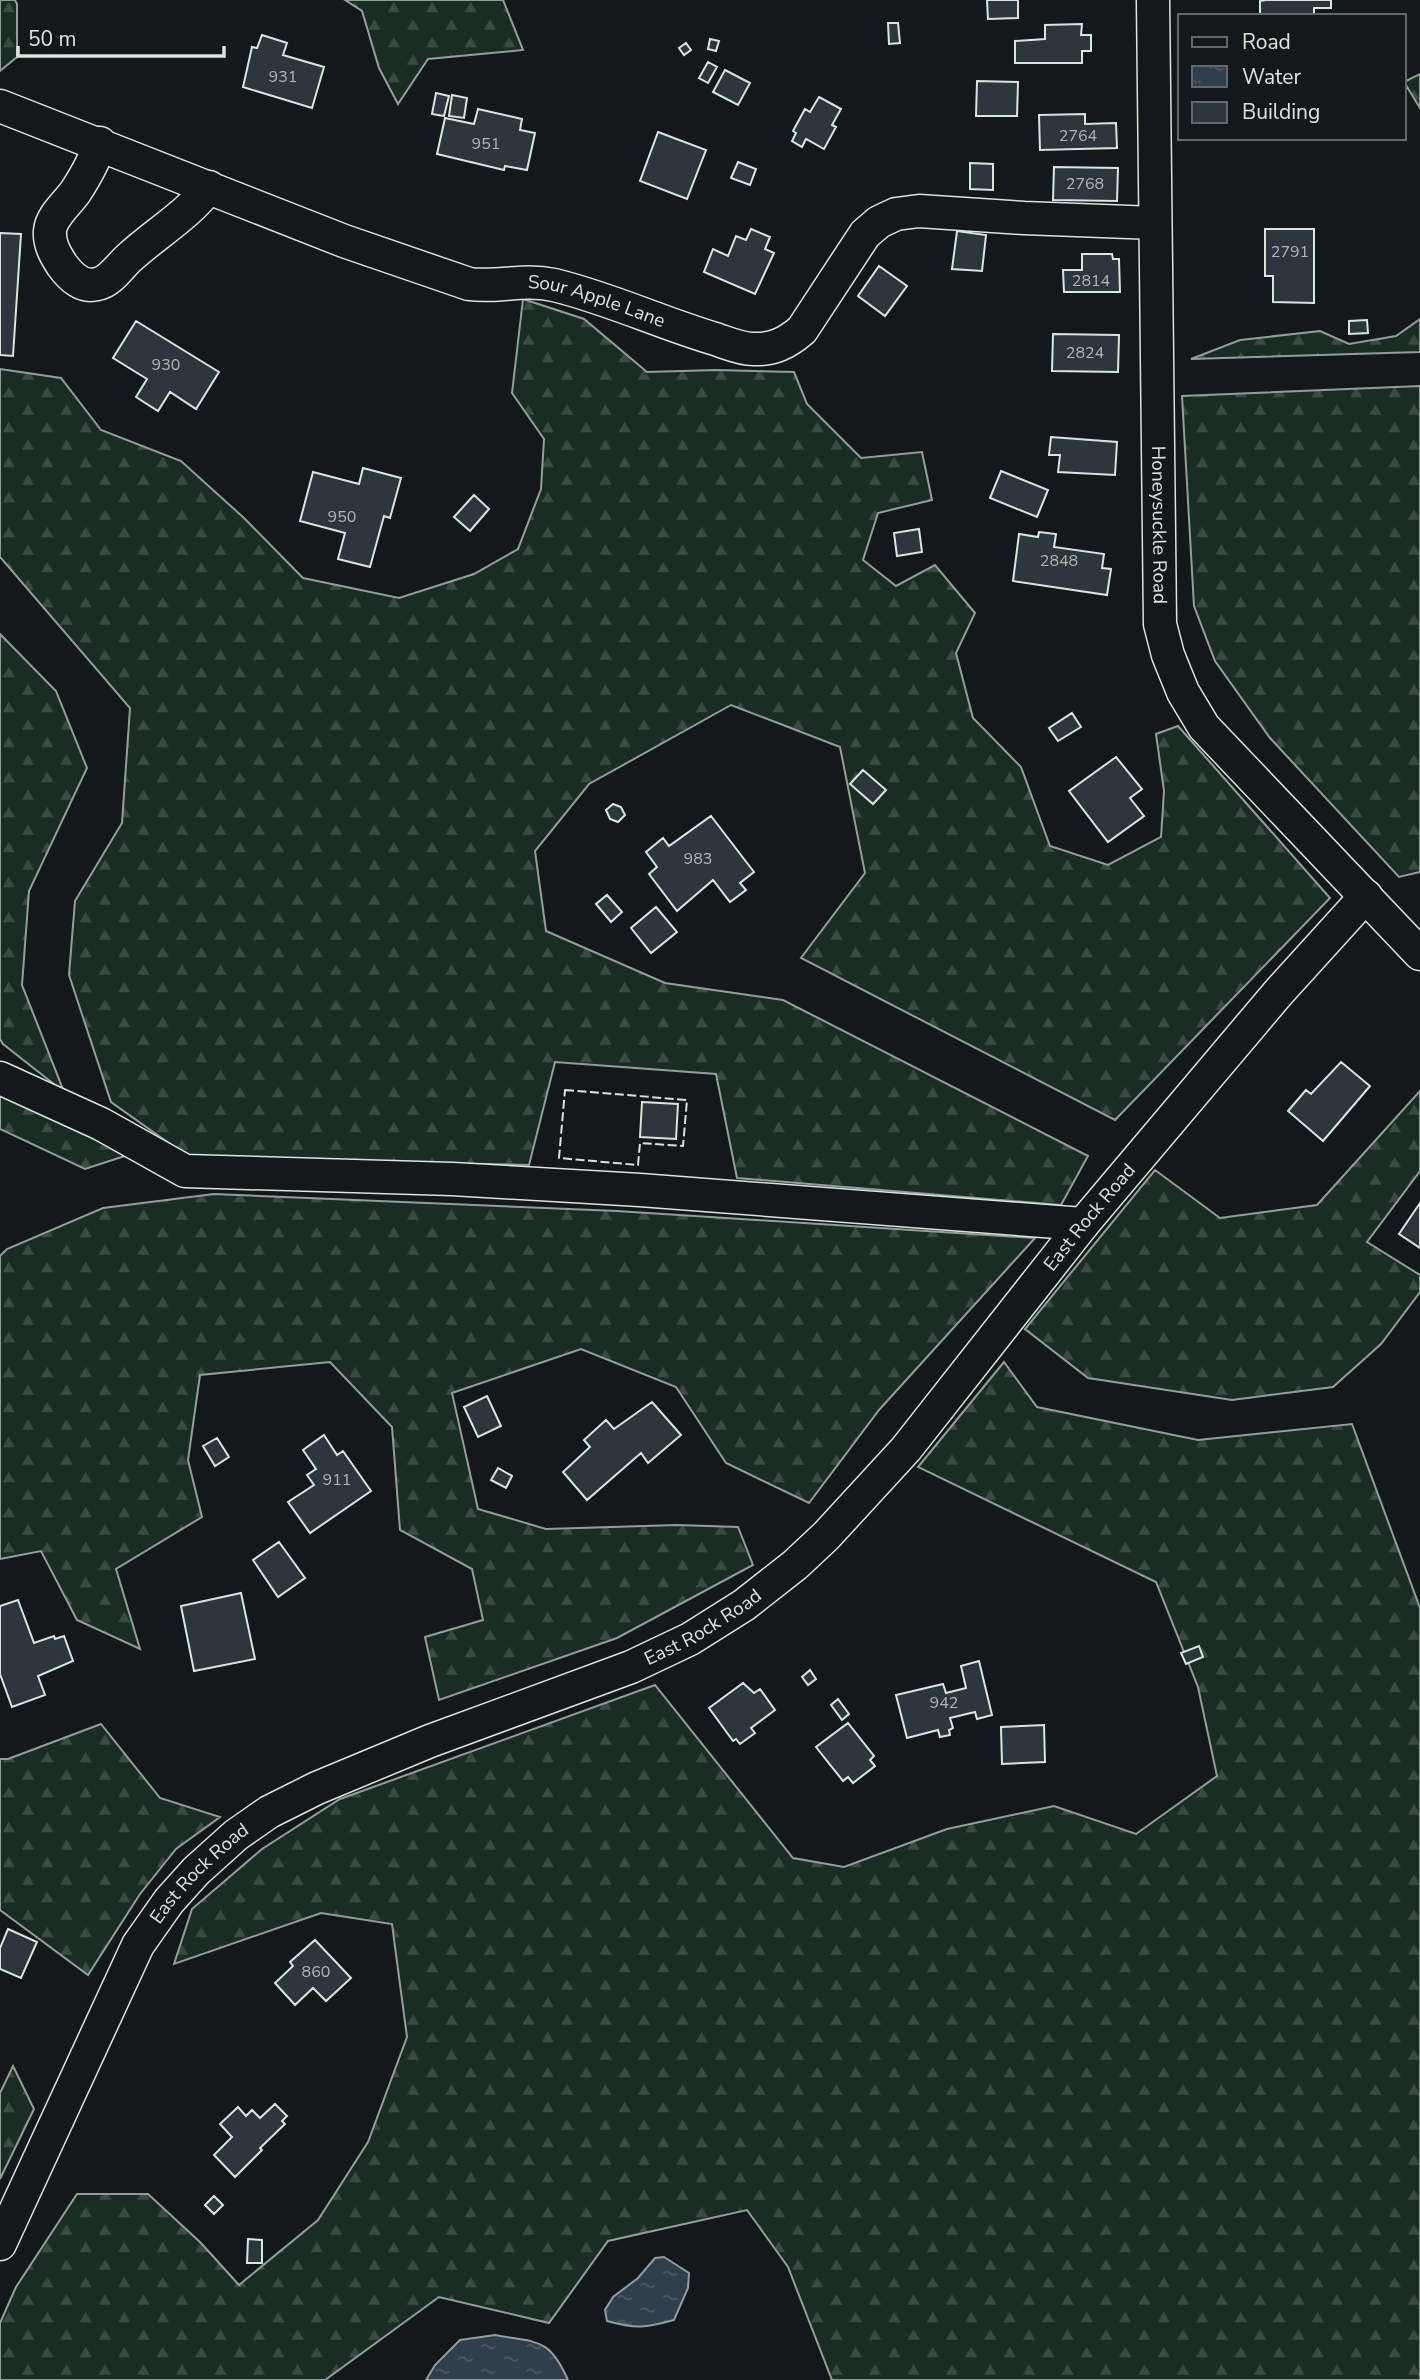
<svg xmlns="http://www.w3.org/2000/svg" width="1420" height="2380" font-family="'Nunito Sans',sans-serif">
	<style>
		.forest { fill: url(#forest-firs); stroke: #939e99; stroke-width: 2 }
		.water { fill: url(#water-ripples); stroke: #939e99; stroke-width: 2 }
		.building { fill: #2c363c; stroke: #d8e6dc; stroke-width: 2 }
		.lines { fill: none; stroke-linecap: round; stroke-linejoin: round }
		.minor-casing { stroke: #d8e6dc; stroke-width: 35 }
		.minor { stroke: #14181c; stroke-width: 32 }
		.fence { stroke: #d8e6dc; stroke-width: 2; stroke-dasharray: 9 3.5; stroke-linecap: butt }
		.labels { text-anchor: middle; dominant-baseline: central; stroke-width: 5; stroke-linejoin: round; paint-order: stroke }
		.number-label { font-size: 16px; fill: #adbab4 }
		.street-label { font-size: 19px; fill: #d8e6dc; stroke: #14181c }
	</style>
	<defs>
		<pattern id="forest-firs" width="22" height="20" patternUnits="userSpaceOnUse" patternTransform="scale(1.75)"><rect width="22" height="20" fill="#1a2d24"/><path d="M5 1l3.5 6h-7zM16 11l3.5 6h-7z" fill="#3b4b43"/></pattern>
		<pattern id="water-ripples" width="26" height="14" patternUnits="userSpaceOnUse" patternTransform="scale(1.75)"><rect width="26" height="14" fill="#2f3f4d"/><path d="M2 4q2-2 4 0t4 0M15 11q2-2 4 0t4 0" fill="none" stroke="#4c5b66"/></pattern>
	</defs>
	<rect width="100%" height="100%" fill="#14181c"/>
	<path class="forest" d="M0,0H15L17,4V57L0,71Z
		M345,0H503L523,50L428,59L398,104L379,68L362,11Z
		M1420,74V108L1404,82Z
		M523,299L584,319L647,372L716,370L794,372L807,404L861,458L922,452L932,500L878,513L863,560L896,586L935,565L975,613L956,653L973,718L1021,767L1050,846L1108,865L1161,837L1164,791L1156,734L1178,726L1330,898L1115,1120L801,958L865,873L840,747L731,705L589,784L535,851L546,931L665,983L783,1000L1088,1156L1061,1205L737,1178L716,1074L555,1062L529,1165L190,1158L111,1102L69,975L75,901L122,823L130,708L0,557V369L61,378L101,430L181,461L244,518L303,578L399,598L474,574L518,549L541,489L544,439L512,393Z
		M1420,319V352L1191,359L1240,340L1320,331L1349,344L1396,336Z
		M1420,386V872L1399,877L1270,738L1215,661L1194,606L1182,396Z
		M0,634L56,691L87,768L29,891L22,985L64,1092L3,1044L0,1039Z
		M1420,1091V1171L1367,1242L1420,1275V1292L1381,1344L1333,1387L1232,1400L1088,1378L1025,1329L1155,1170L1220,1218L1317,1205Z
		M0,1093L134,1153L85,1169L0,1129Z
		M214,1194L617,1211L1035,1238L879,1410L809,1503L726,1463L676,1387L581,1349L452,1393L478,1509L546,1529L677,1525L738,1527L753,1565L617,1638L439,1700L425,1637L483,1620L472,1569L400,1530L392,1427L330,1362L200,1375L188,1460L202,1517L116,1569L140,1649L77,1620L41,1551L0,1559V1256L7,1249L103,1208Z
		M1004,1362L1037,1407L1198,1440L1352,1424L1420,1608V2380H832L788,2267L747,2210L608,2241L549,2323L439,2297L325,2380H0V2323L16,2287L77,2194H148L201,2243L239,2285L318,2220L368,2142L407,2037L392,1924L321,1913L174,1964L192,1909L262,1849L340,1799L655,1685L793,1858L844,1867L947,1829L1054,1806L1136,1834L1217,1776L1198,1687L1156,1582L918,1467Z
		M101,1724L160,1798L220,1817L176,1849L140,1894L88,1975L0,1910V1759H8Z
		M13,2066L34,2109L0,2179V2093Z"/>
	<path class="water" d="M664,2257L689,2273L688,2288L674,2320C645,2328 636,2329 607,2321L605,2310L613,2297L638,2278L655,2258Z
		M495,2335C537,2343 549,2337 568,2380H426L435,2365L460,2340Z"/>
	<path class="building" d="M987,0H1018V18L988,19Z
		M1266,0H1331V8H1314V16H1260V1Z
		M888,23H898L900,43L889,44Z
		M1082,24L1081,35H1091V51H1082V63H1015V41L1045,39V25Z
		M262,35L287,43L283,55L324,67L312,108L243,87L252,47L257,48Z
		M710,39L719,41L716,51L708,49Z
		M686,43L691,50L684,55L679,48Z
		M708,62L717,67L708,83L699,78Z
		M725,70L750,83L738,105L713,92Z
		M977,81L1018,82L1017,116H976Z
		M436,93L449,96L444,116L432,114Z
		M452,95L467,98L464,118L449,116Z
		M819,97L841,109L832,125L836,127L824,149L806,139L802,147L792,141L796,133L793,131L805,109L810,112Z
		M478,109L522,119L520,130L535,133L527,170L505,166L504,170L437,154L445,118L474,124Z
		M1085,114V124L1116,123L1117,148L1040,150L1039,115Z
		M658,132L706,150L687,199L640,181Z
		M738,162L756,169L750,185L731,178Z
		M970,163L993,164V190L970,189Z
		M1054,167L1118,168L1117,201L1053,200Z
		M751,229L770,237L765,249L774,253L755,294L704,272L713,249L728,256L736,236L746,240Z
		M1265,229H1314V303L1273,302V276H1265Z
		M957,231L986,235L982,271L952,269Z
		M0,233L21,234L13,356L0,355Z
		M1082,254H1112L1113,259H1119L1120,292H1064L1063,270H1082Z
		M879,266L907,286L885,316L858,296Z
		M1367,320L1368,333L1349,334V321Z
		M136,321L219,372L196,409L170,392L158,411L136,397L147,379L113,358Z
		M1053,334L1119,335L1118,372L1052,371Z
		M1051,437L1117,442L1115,475L1058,472L1060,455H1049Z
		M363,468L401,478L390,518L384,516L370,567L338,559L345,533L300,521L313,472L359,484Z
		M1001,471L1048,490L1037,517L990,498Z
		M474,495L489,509L470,531L454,517Z
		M919,529L922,552L897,556L894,533Z
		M1039,532L1056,534L1054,547L1104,554L1102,568L1111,569L1107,595L1013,581L1019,534L1038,537Z
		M1072,713L1081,727L1058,741L1049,728Z
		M1116,757L1142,789L1130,798L1144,816L1108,842L1069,791Z
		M863,770L886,790L873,804L850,784Z
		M613,804L621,807L625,815L618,822L610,819L606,810Z
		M711,816L754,872L740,883L746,890L730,902L713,880L677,911L649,874L657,867L646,852L663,838L669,846Z
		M607,895L622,912L611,922L596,904Z
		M656,907L677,932L651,953L631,928Z
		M1341,1062L1370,1086L1323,1141L1288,1111L1306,1090L1311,1094Z
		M642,1102L678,1104L676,1139L640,1137Z
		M1420,1203V1248L1399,1234Z
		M487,1396L501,1426L478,1437L464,1407Z
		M652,1402L681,1435L648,1463L641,1453L587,1500L563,1472L590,1447L584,1440L606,1420L614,1429Z
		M324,1435L337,1455L343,1451L371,1491L310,1533L288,1502L314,1485L307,1475L316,1469L303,1450Z
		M217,1438L229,1457L215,1466L203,1446Z
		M498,1468L512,1476L506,1488L491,1480Z
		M279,1542L305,1578L278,1597L253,1560Z
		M241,1593L255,1659L194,1671L181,1606Z
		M18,1600L34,1643L54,1636L55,1639L64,1636L73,1661L38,1676L45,1695L12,1707L0,1674V1606Z
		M1199,1646L1203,1657L1186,1664L1181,1653Z
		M979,1661L992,1715L977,1719L975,1712L950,1718L953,1728L949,1730L950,1735L940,1737L938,1730L907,1738L896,1695L943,1684L946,1693L966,1688L961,1666Z
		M810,1670L816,1679L808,1685L802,1677Z
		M743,1683L754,1693L760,1689L775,1710L751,1728L755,1733L740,1744L736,1739L733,1741L709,1708Z
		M838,1699L849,1714L842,1720L831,1705Z
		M848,1723L874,1756L870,1760L875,1766L853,1783L848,1777L843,1781L816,1747Z
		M1044,1725L1045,1762L1002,1764L1001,1727Z
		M8,1929L37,1942L21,1978L0,1969V1948Z
		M315,1940L351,1978L326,2001L313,1988L295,2005L275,1983L293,1966L290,1962Z
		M275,2104L287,2116L282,2121L285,2124L260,2148L262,2150L235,2177L214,2155L232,2137L220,2124L238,2107L246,2116L252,2110L260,2118Z
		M214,2196L223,2205L214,2214L205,2205Z
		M248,2239L262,2240V2263H247Z"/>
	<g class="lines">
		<defs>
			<g id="minor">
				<path id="s1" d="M1153,0L1160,624L1168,655L1183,692L1204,727L1420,954"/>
				<path id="s2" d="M0,106L344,241L469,284C499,288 522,278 554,285C608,298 659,322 712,338C725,342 740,349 753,349C773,350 787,343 802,330L865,234L879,222L896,214L919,211L1024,218L1155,223"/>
				<path d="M100,143C95,160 85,177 76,191C68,203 51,216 50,231C49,244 55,254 62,265C70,276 82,288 97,284C110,282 120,266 129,258C156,233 187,216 209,187"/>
				<path d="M0,1078L101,1124L185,1171L452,1179L640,1190L1083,1224"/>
				<path id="s3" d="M0,2244L138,1945L169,1901L196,1871L236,1835L269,1812L317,1788L430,1741L631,1667L690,1639L744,1605L795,1565L826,1536L906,1449L1083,1224L1278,993L1366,896"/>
			</g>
		</defs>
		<use href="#minor" class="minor-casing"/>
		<use href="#minor" class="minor"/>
		<path class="fence" d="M565,1090L687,1100L683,1146L640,1143L638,1165L559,1158Z"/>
	</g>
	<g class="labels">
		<g class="number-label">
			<text x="283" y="77">931</text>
			<text x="1078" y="136">2764</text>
			<text x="486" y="144">951</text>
			<text x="1085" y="184">2768</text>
			<text x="1290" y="252">2791</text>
			<text x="1091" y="281">2814</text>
			<text x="1085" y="353">2824</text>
			<text x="166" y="365">930</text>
			<text x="342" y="517">950</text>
			<text x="1059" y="561">2848</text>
			<text x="698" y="859">983</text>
			<text x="337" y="1480">911</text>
			<text x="944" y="1703">942</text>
			<text x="316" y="1972">860</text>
		</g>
		<g class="street-label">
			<text stroke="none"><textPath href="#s2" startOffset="632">Sour Apple Lane</textPath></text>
			<text stroke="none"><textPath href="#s1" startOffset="525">Honeysuckle Road</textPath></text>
			<text stroke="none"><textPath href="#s3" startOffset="1558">East Rock Road</textPath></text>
			<text stroke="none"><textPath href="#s3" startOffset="990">East Rock Road</textPath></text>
			<text stroke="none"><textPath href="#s3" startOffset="424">East Rock Road</textPath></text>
		</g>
	</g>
	<rect x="1178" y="14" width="228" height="126" fill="#14181c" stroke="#626a69" stroke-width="2"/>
	<rect x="1192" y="37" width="35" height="10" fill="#14181c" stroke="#626a69" stroke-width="2"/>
	<text x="1242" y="49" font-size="21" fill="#d8e6dc">Road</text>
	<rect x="1192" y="66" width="35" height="21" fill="url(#water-ripples)" stroke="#626a69" stroke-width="2"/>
	<text x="1242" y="84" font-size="21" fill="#d8e6dc">Water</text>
	<rect x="1192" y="102" width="35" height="21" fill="#2c363c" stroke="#626a69" stroke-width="2"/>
	<text x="1242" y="119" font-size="21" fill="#d8e6dc">Building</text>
	<path d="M18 46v10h206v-10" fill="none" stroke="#d8e6dc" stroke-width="3.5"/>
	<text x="28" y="46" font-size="21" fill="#d8e6dc" stroke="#14181c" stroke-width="5" paint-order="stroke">50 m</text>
</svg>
